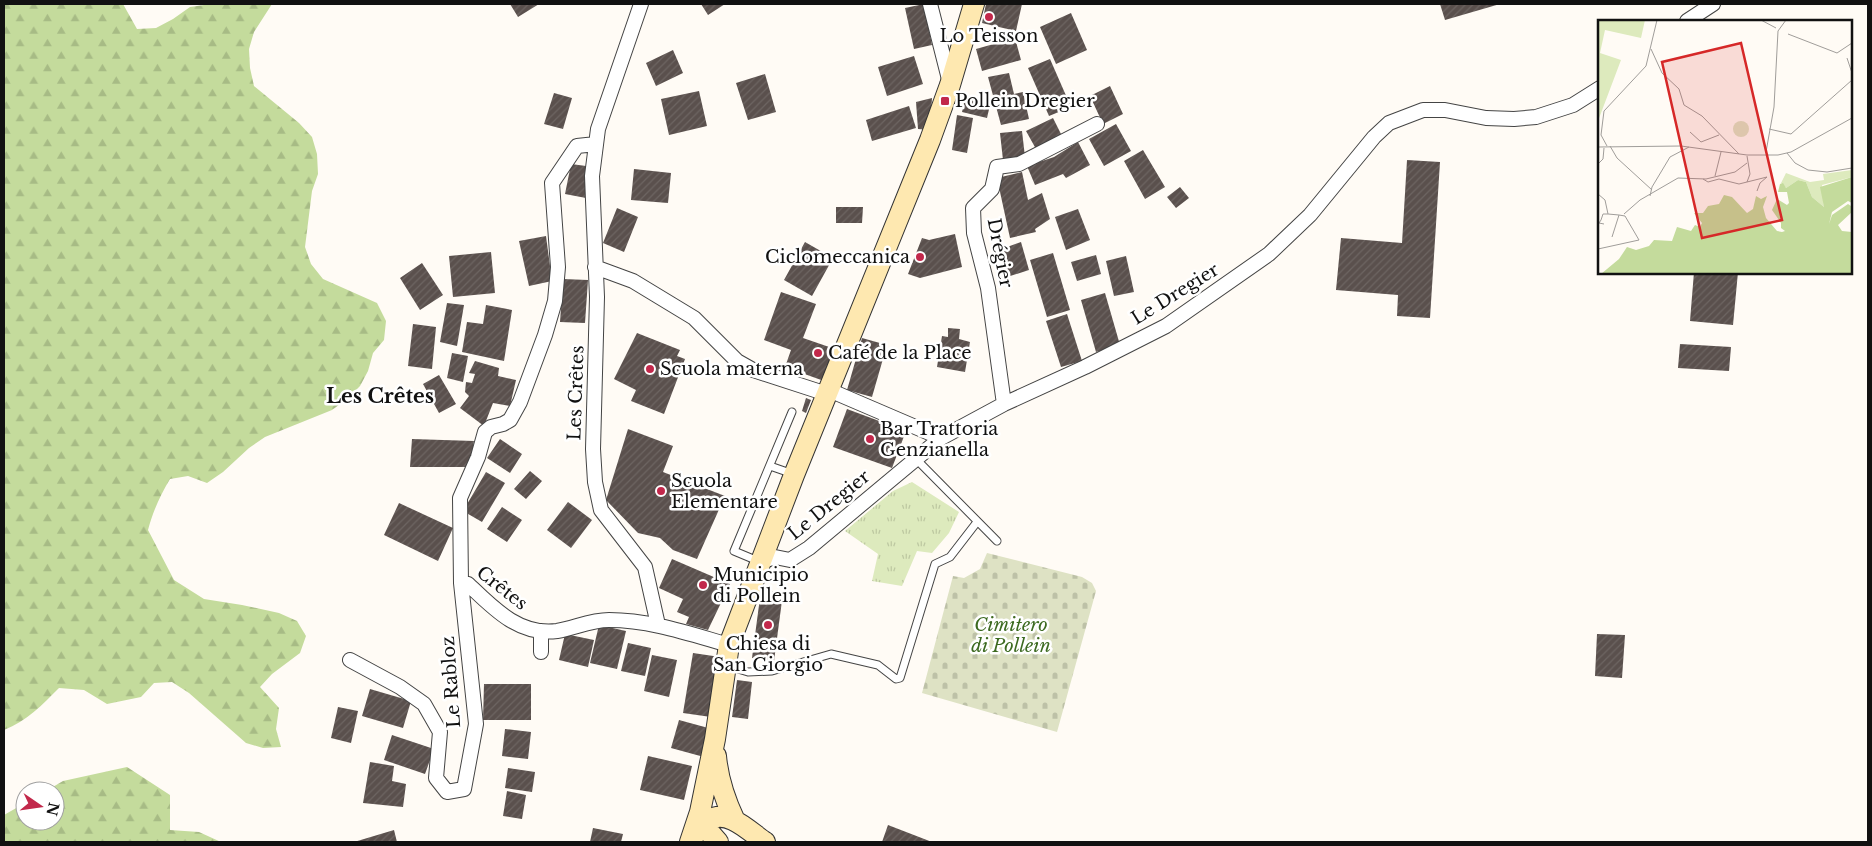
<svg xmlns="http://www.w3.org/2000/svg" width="1872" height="846" font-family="'Libre Baskerville',serif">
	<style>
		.grass { fill: url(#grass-tufts) }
		.forest { fill: url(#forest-firs) }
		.cemetery { fill: url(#cemetery-stones) }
		.building { fill: url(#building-hatch) }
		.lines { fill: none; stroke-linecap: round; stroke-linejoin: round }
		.lane-casing { stroke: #444; stroke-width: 9 }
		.street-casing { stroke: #444; stroke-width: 16 }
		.secondary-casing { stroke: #333; stroke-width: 22 }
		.lane { stroke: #fff; stroke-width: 7 }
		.street { stroke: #fff; stroke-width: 14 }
		.secondary { stroke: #fee8b0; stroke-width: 20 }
		.poi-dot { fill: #c2284b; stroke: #fff; stroke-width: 2 }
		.labels { text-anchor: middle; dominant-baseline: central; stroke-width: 5; stroke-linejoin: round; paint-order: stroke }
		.poi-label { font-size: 18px; fill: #111; stroke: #fff; text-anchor: start }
		.street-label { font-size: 18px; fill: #111; stroke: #fff }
		.park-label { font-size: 18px; font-style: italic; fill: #3c6a20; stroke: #fff }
		.quarter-label { font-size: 20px; font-weight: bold; fill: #111; stroke: #fff }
		.inset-road { fill: none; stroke: #a09d9a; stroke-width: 1 }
		.view { fill: #d62828; fill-opacity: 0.15; stroke: #d62828; stroke-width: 2.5 }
		.inset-edge { fill: none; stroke: #111; stroke-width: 2.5 }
	</style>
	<defs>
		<pattern id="grass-tufts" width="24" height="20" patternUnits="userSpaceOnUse" patternTransform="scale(1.25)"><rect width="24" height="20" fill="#ddeabd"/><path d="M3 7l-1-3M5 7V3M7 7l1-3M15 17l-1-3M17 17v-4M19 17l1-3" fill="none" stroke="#bdc8a1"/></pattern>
		<pattern id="forest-firs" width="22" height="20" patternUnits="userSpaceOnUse" patternTransform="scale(1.25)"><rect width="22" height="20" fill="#c4db9c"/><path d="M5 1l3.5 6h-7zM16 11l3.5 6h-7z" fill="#a7bb85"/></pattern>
		<pattern id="cemetery-stones" width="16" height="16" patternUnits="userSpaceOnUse" patternTransform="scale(1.25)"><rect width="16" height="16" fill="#dee2c4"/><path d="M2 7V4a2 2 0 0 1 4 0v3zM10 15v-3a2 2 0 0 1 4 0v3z" fill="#bdc1a7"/></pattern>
		<pattern id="building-hatch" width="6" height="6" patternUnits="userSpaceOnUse" patternTransform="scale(1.25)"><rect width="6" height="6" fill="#5a504d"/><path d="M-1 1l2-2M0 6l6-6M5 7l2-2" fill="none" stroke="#6d6562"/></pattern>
	</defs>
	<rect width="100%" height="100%" fill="#fffbf5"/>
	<path class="grass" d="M912,482L959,512L949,533L932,553L917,551L902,586L872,581L878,554L845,531L893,491Z"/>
	<path class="forest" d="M4,4H123L137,29L156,28L173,19L190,7L211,4H272L254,32L249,49L250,68L254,86L299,123L312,137L317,154L318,174L312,191L305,247L311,264L323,279L377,303L386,321L384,340L373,353L368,371L360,386L347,399L332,410L265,437L249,448L223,472L207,483L188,476L170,479C160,496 153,511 148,530L174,580L204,599L242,605L279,613L297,621L306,636L300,653L272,674L260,687L279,708L276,729L281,747L263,748L246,743L189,693L172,682L154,683L141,697L107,704L84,690L59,688C42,705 27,721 4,730Z
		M127,767L170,795V830L199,832L221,842H4V815L25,803V821H55V791H46L63,781Z"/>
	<path class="cemetery" d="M987,553L1082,577L1092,583L1096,591L1057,732L922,693L953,576L964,578L980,569Z"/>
	<path class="building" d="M510,4H539L518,17Z
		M701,4H725L708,15Z
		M924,4L932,45L914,49L905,8Z
		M986,4H1022L1016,31L982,23Z
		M1440,4H1500L1445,20Z
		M1071,13L1087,50L1056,64L1040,27Z
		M1015,38L1021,60L982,71L976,49Z
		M673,50L683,73L656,86L646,63Z
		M914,56L923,84L887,96L878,67Z
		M1050,59L1071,107L1049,116L1028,68Z
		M1009,73L1014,94L1023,92L1029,119L1001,125L988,77Z
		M765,74L776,112L748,120L736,83Z
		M1110,86L1123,114L1103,124L1090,96Z
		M699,91L707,126L669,135L661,99Z
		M554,93L572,98L563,129L544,124Z
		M932,98L930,130L918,129L916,102Z
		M965,98L990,105L987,118L962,112Z
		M909,106L916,128L872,141L866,120Z
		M957,115L973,118L967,153L952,150Z
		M1053,118L1062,136L1036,149L1026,131Z
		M1116,124L1131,151L1104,166L1089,139Z
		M1022,131L1025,157L1003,160L1000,133Z
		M1078,142L1090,165L1066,178L1063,174L1035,185L1027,166L1054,157Z
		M1143,150L1165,187L1145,199L1124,161Z
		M1407,160L1440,162L1430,318L1397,316L1398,295L1336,290L1341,238L1402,243Z
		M571,164L586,166V198L565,194Z
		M634,169L671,173L668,203L631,200Z
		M1022,172L1028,200L1042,193L1050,219L1035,229L1036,232L1010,238L997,178Z
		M1180,187L1189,198L1176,208L1167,197Z
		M836,207H863L862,223H836Z
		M617,208L638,217L624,252L603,243Z
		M1078,209L1090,240L1066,250L1055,217Z
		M955,234L962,267L920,278L908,274L922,238L929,240Z
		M546,236L552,281L529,286L519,241Z
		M805,242L833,258L812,296L784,280Z
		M1021,242L1029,270L1007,277L999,250Z
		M491,252L495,293L453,297L449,256Z
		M1053,253L1070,310L1047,317L1030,260Z
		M1096,255L1101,274L1077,281L1071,262Z
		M1126,256L1134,292L1114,296L1106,261Z
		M422,263L443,295L420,310L400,278Z
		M1694,272H1738L1733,325L1690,321Z
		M563,279L588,280L585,323L560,322Z
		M781,292L816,304L803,338L835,349L824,381L785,367L791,350L764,340Z
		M1105,293L1120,345L1096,352L1081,300Z
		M447,303L464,305L457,346L440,342Z
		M486,305L512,310L504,361L462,352L467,322L483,324Z
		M1067,314L1082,361L1061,367L1046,321Z
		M413,324L436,327L432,369L408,366Z
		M948,328L960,329L959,339L970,342L965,372L937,367L942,336L948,337Z
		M637,333L680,350L677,356L685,359L664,414L631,401L636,390L614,379Z
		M862,338L887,345L872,397L847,390Z
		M1680,344L1731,347L1729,371L1678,368Z
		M452,353L468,356L463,382L447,378Z
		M475,361L499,368L498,376L516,380L510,406L493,403L484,426L460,408L469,396L465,392L466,382L472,383L475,374L469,373Z
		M439,375L456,404L439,413L423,384Z
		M806,398L811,400L806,413L802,411Z
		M847,409L906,431L892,468L833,447Z
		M628,429L673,446L663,472L725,496L697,559L673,550L660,538L638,533L606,500Z
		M412,439L474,441L470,467H410Z
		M500,439L522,454L510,473L487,458Z
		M530,471L542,481L526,499L514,489Z
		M486,472L505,483L482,522L463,511Z
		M568,502L592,520L571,548L547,530Z
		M399,503L453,528L438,561L384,535Z
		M502,507L522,520L507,542L487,529Z
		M672,559L730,584L708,630L686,624L689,617L677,612L683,599L659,588Z
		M761,590L783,593L774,661L752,658Z
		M599,625L626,631L617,669L590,663Z
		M565,634L594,640L588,667L559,660Z
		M1597,634L1625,635L1622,678L1595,676Z
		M628,643L651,648L645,676L621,671Z
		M693,653L720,657L711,717L683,713Z
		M652,655L677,660L669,697L644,691Z
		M737,680L752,682L748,719L732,717Z
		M484,684H531V720H483Z
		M370,689L411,701L403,728L362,716Z
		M338,707L358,711L351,743L331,738Z
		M679,720L712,729L704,757L671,748Z
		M505,729L531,732L528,759L502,756Z
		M392,735L434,749L425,774L384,760Z
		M648,756L692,766L684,800L640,790Z
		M370,762L394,766L392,781L406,784L403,807L363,803Z
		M508,768L535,772L532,792L505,788Z
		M507,791L526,795L522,819L503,816Z
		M888,825L932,842H882Z
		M593,828L623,834L621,842H590Z
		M394,830L397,842H354Z"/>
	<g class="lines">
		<defs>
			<path id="lane" d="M916,459L997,541
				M770,466L793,474
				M758,561L734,551L792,412
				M728,666L748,672L772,671L831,654L878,665L896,679L900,678L935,564L950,557L977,522"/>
			<path id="street" d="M641,4L598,129L592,176L597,297L593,449L595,482L601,510L645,567L658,625
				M930,4L950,83
				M1687,21L1713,4
				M596,144L577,146L552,183L558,267L555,301L545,335L520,402L510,420L503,424L491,427L485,432L478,457L460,498L461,583L468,584C493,608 519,636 557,631C575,628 590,620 609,620C650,620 690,634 729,645
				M595,267L633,281L694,318L737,361L753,370L827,394
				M829,390L941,438
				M1004,404L988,288L974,233L973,208L992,189L997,167L1019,164L1097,124
				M761,562L775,557L790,560L809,548L941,438L1004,404L1085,367L1166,326L1269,254L1310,215L1374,137L1389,123L1423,110H1445L1486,118L1514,119L1536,117L1573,105L1600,88
				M541,652V631
				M350,660L400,687L424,704L440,732L436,778L447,792L464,789L476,724L461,583"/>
			<path id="secondary" d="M716,756C718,779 725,800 735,821
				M700,814L704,826L718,842
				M692,837C698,832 703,824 709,820C728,808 751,833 765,842
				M690,842L700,812L715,739L729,645L794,475L930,140L950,85L974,4"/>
		</defs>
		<use href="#lane" class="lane-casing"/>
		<use href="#street" class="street-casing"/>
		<use href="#secondary" class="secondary-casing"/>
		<use href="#lane" class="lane"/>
		<use href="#street" class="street"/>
		<use href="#secondary" class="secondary"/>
	</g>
	<g class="poi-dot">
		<circle cx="989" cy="17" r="5"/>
		<rect x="940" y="96" width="10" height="10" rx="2.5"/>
		<circle cx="920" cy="257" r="5"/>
		<circle cx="818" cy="353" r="5"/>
		<circle cx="650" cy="369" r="5"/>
		<circle cx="870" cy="439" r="5"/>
		<circle cx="661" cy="491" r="5"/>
		<circle cx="703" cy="585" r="5"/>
		<circle cx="768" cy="625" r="5"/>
	</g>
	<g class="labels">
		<g class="poi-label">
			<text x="989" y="36" text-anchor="middle">Lo Teisson</text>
			<text x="955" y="101">Pollein Dregier</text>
			<text x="910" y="257" text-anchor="end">Ciclomeccanica</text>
			<text x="828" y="353">Café de la Place</text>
			<text x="660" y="369">Scuola materna</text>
			<text x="880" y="429">Bar Trattoria<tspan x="880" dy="21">Genzianella</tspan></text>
			<text x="671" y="481">Scuola<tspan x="671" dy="21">Elementare</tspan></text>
			<text x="713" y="575">Municipio<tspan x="713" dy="21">di Pollein</tspan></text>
			<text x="768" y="644" text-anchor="middle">Chiesa di<tspan x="768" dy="21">San Giorgio</tspan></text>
		</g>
		<g class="street-label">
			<text transform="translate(1000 253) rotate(79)">Drégier</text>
			<text transform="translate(1175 294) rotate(-32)">Le Dregier</text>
			<text transform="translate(576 393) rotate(-88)">Les Crêtes</text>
			<text transform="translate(829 505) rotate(-39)">Le Dregier</text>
			<text transform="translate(502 588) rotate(38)">Crêtes</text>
			<text transform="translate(451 682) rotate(-94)">Le Rabloz</text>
		</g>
		<g class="park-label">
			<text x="1011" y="625">Cimitero<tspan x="1011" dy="21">di Pollein</tspan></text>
		</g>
		<g class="quarter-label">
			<text x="380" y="396">Les Crêtes</text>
		</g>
	</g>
	<g transform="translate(1598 20)">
		<rect width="254" height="254" fill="#fffbf5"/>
		<path d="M0,0H47L43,18L7,10L2,33L23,40L0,101ZM254,150V157L224,165L226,187L214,177L208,162L200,160L188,168L183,163L188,153L212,162L226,160L225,154Z" fill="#ddeabd"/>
		<path d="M254,157V183L250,181L234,192L231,204L234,195L250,184L253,186L254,192L240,205L244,211L254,212V254H3L21,239L29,227L38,230L51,226L56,220L74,221L79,207L93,211L97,205L102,207L104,203L96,193H105L110,186L121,184L126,175L134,177L149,193L155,189L158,176L163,179L169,176L165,187L168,198L179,211L184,212L187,211L183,208V203L174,190L179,179L189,185L191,183L189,172H180L182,164L185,163L188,168L200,160L208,162L214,177L226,187L222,167Z" fill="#c4db9c"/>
		<path d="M135 109a8 8 0 1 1 16 0a8 8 0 1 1-16 0Z" fill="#dee2c4"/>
		<path class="inset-road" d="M163,0L178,8M190,14L239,33L254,23M53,29L64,53L81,69L86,85L104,96L141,134M249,38L254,53M171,109L193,114L254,60M92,112L103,122L121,115M9,126L3,115L6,91L48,46L59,0M12,126L19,138L54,170M0,127L83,126L149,135H180L193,132L254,98M168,132L176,87L180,11L188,0M189,133L197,143L210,150L229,152L254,148M149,136L152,154M0,144L5,139L6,128M117,156L123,132M105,159L110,162L121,159L141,164L149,162L152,154M149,162L169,157L162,163L159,171M0,174L7,180L10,194L21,195L14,217M52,176L54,167L72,137L91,127M26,194L42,180L80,158L108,159L137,152L149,143M6,204L1,203L3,200L5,194H10M0,229L41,220L27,196L21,195"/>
		<path class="view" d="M143,23L184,200L104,218L64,42Z"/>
		<rect width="254" height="254" class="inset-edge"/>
	</g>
	<rect width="1872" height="846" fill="none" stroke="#111111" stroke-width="10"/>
	<g transform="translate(40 806) rotate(103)"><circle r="24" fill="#ffffff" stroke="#a0a0a0"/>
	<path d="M0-4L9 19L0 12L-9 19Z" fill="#c2284b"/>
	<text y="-8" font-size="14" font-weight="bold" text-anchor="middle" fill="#111111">N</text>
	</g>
</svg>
